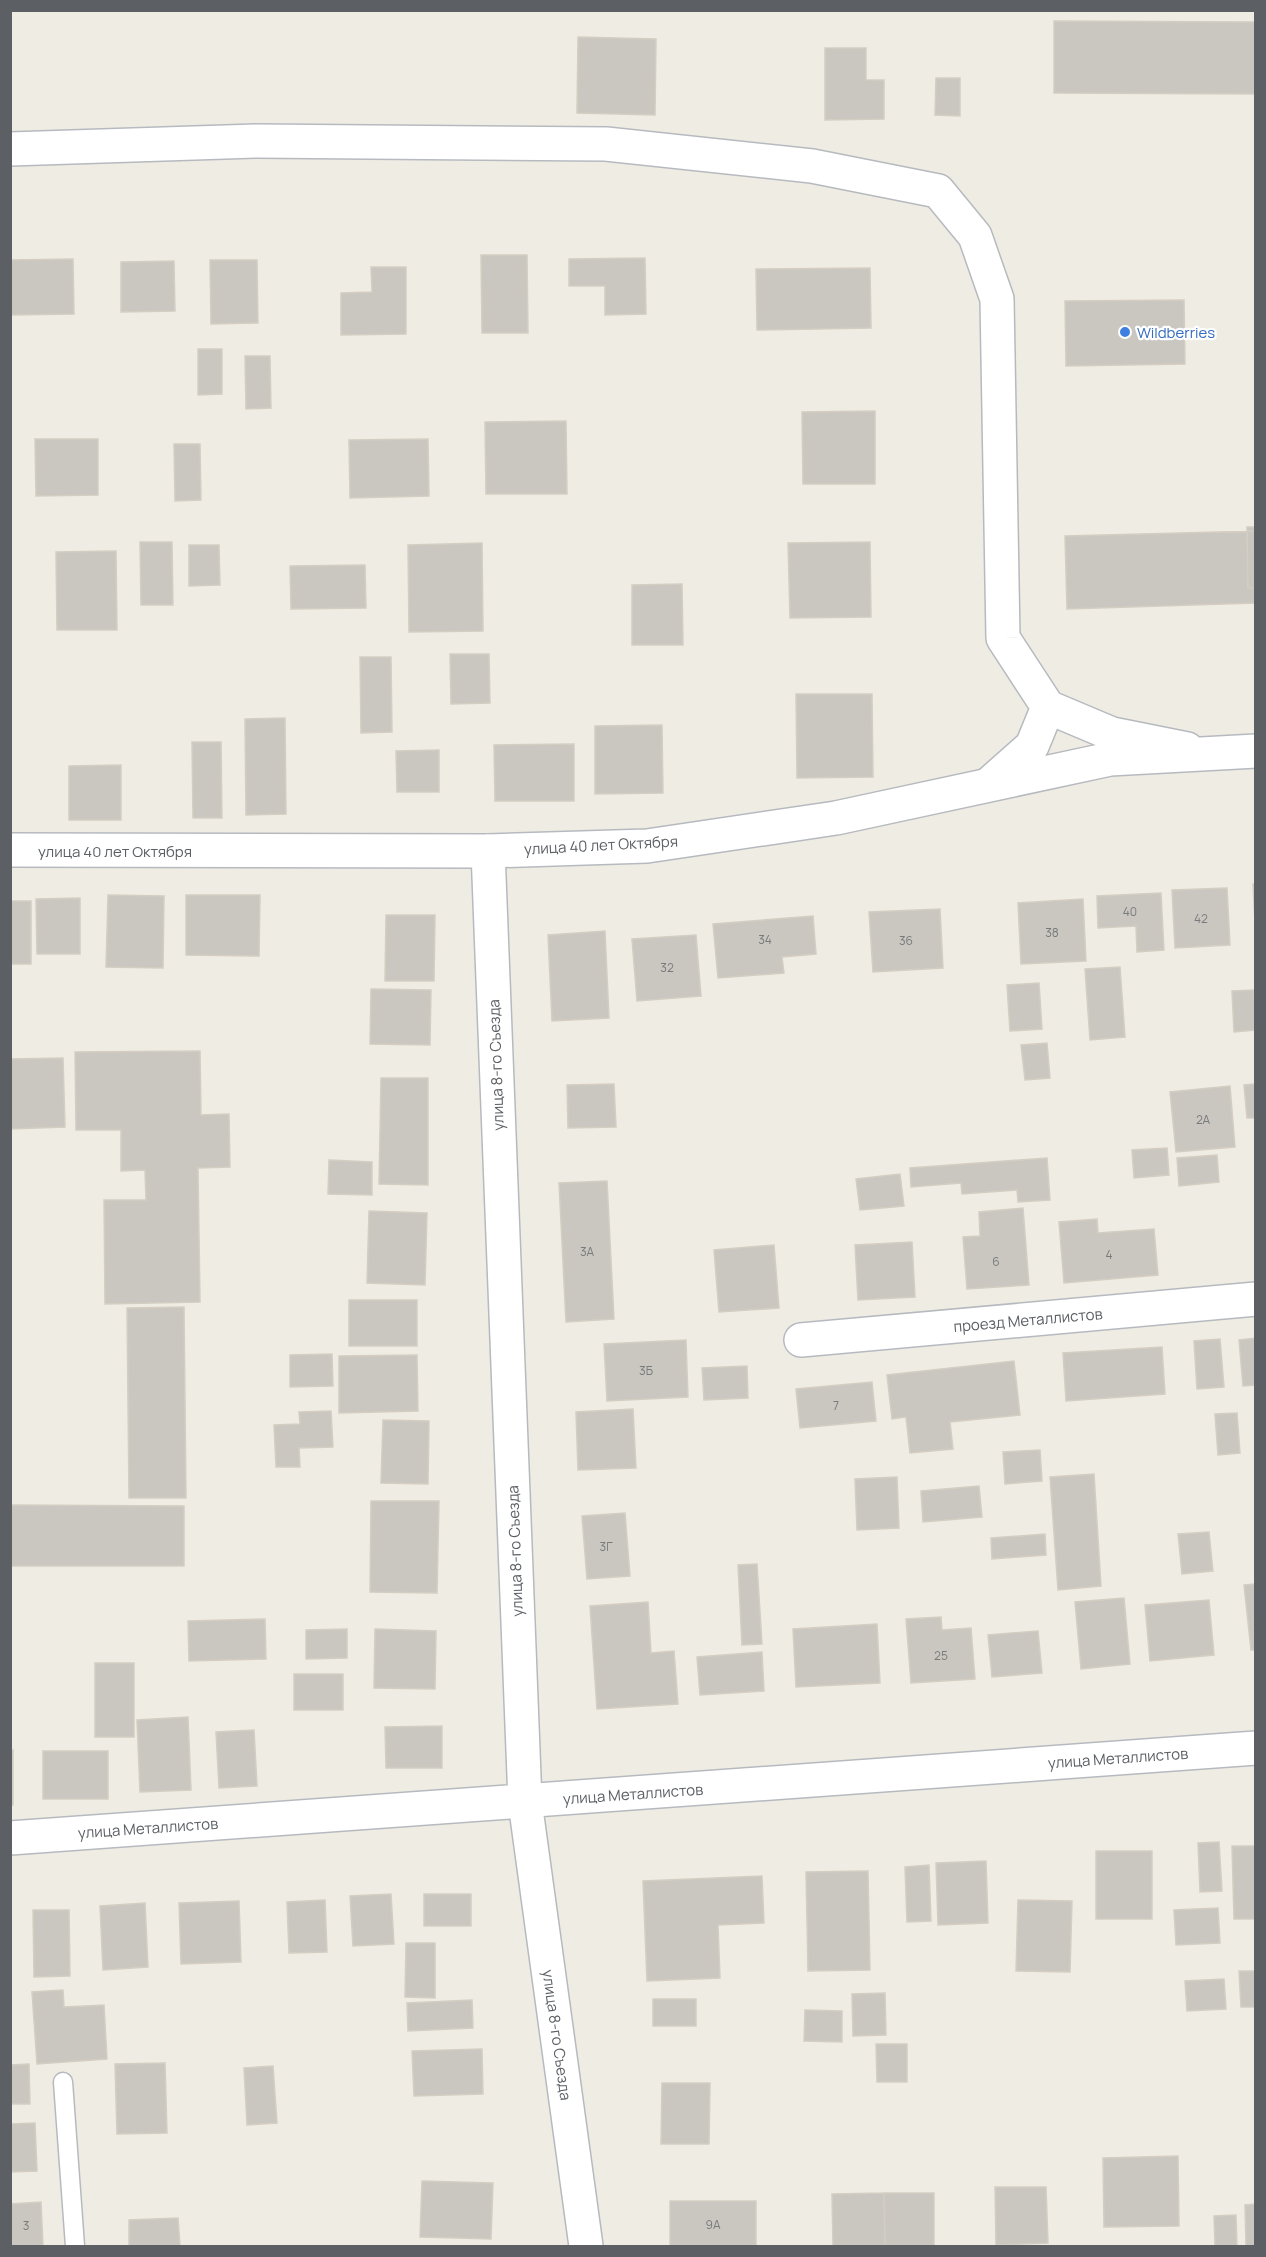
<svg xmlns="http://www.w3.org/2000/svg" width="1266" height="2257" font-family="Manrope,sans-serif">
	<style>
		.building { fill: #cac7c1; stroke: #d4cec2; stroke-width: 1.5 }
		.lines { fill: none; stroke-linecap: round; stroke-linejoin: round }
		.service-casing { stroke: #b6babf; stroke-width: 21 }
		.minor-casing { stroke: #b6babf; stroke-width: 36 }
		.tertiary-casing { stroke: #b6babf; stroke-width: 36 }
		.service { stroke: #fff; stroke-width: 18 }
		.minor { stroke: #fff; stroke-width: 33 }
		.tertiary { stroke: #fff; stroke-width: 33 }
		.shop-dot { fill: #3f7fe0; stroke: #fff; stroke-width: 2 }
		.labels { text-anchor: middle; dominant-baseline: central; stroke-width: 4.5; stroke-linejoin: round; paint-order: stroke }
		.number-label { font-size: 12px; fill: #787a7c }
		.shop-label { font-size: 15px; fill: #366cbe; stroke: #fff; text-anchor: start }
		.street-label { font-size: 15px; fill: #5c6065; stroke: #fff }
	</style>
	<rect width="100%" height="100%" fill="#efece4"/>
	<path class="building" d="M1054,21L1256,22V94L1054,93Z
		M578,37L656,39L655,115L577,113Z
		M825,48H866V80H884V119L825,120Z
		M936,78H960V116L935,115Z
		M481,255H527L528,333H482Z
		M645,258L646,314L605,315V286H569V259Z
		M73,259L74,314L10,315V260Z
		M210,260H257L258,323L211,324Z
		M174,261L175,311L121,312V262Z
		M371,267H406V334L341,335V293L372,292Z
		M870,268L871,328L757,330L756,269Z
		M1184,300L1185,364L1066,366L1065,301Z
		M198,349H222V394L198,395Z
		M245,356H270L271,408L246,409Z
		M875,411V484H803L802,412Z
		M566,421L567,494H486L485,422Z
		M35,439H98V495L36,496Z
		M428,439L429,496L350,498L349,440Z
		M174,444H200L201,500L175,501Z
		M1247,527H1256V588H1248Z
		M1256,531V603L1067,609L1065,536Z
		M10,536L11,618H10Z
		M140,542H172L173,605H141Z
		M870,542L871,617L790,618L788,543Z
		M482,543L483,631L409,632L408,545Z
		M189,545H219L220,585L189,586Z
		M116,551L117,630H57L56,552Z
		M365,565L366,608L291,609L290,566Z
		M682,584L683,645H632V585Z
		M450,654H489L490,703L451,704Z
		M360,657H391L392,732L361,733Z
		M796,694H872L873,777L797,778Z
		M285,718L286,814L246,815L245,719Z
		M662,725L663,793L595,794V726Z
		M192,742H221L222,818H193Z
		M574,744V801H495L494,745Z
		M439,750V792H397L396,751Z
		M121,765V820H69V766Z
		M1253,884H1256V941Z
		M1227,888L1230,945L1175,948L1172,890Z
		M1161,893L1164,950L1137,952L1136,926L1098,928L1097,896Z
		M108,895L164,896L163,968L106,967Z
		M186,895H260L259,956L186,955Z
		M80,898V954H37L36,899Z
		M1083,899L1086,961L1021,964L1018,903Z
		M10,901H31V964H10Z
		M940,909L943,968L873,972L869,912Z
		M386,915H435L434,981H385Z
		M813,916L816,954L782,957L784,973L718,978L713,924Z
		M605,931L609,1018L552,1021L548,935Z
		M696,935L701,996L637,1001L632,939Z
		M1120,967L1125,1037L1090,1040L1085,969Z
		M1039,983L1042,1029L1010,1031L1007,985Z
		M371,989L431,990L430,1045L370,1044Z
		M1254,990L1256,1030L1234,1032L1232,991Z
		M1047,1043L1050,1078L1025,1080L1021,1045Z
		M200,1051L201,1115L229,1114L230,1167L198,1168L200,1302L105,1304L104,1200H146L145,1170L121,1171V1130H76L75,1052Z
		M63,1058L65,1127L10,1129V1059Z
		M381,1078H428V1185L379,1184Z
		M614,1084L616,1127L568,1128L567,1085Z
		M1256,1084V1118H1247L1244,1085Z
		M1230,1086L1235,1147L1176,1152L1170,1092Z
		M1167,1148L1169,1175L1134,1178L1132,1150Z
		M1217,1155L1219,1182L1179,1186L1177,1158Z
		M1047,1158L1050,1200L1018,1202L1017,1190L962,1194L961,1183L911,1187L910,1168Z
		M329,1160L372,1162V1195L328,1194Z
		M900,1174L904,1206L860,1210L856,1179Z
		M607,1181L614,1319L566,1322L559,1183Z
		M1023,1208L1029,1285L967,1289L963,1237L980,1236L979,1212Z
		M369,1211L427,1213L425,1285L367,1283Z
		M1097,1219L1098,1233L1154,1229L1158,1275L1064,1283L1059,1222Z
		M912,1242L915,1297L858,1300L855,1245Z
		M774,1245L779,1308L719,1312L714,1250Z
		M349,1300H417V1346H349Z
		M184,1307L186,1498H129L127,1308Z
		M1256,1338V1385L1243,1386L1239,1340Z
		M1220,1339L1224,1387L1197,1389L1194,1341Z
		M686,1340L688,1397L607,1401L604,1344Z
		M1162,1347L1165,1394L1066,1401L1063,1353Z
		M332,1354L333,1386L290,1387V1355Z
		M417,1355L418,1411L339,1413V1356Z
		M1014,1361L1020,1415L950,1422L953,1449L910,1453L906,1417L892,1419L887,1375Z
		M747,1366L748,1398L704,1400L702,1368Z
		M872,1382L876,1421L800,1428L796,1389Z
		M633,1409L636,1468L578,1470L576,1412Z
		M331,1411L333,1447L299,1448L300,1467H276L274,1425L300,1424L299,1412Z
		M1237,1413L1240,1453L1218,1455L1215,1414Z
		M383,1420L429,1421L428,1484L381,1483Z
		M1040,1450L1042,1481L1005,1484L1003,1452Z
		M1094,1474L1101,1586L1058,1590L1050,1477Z
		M897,1477L899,1528L857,1530L855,1479Z
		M979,1486L982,1517L923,1522L921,1491Z
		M371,1501H439L437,1593L370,1592Z
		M10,1505L184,1506V1566H10Z
		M625,1513L630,1576L587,1579L582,1516Z
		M1209,1532L1213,1571L1182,1574L1178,1534Z
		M1045,1534L1046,1555L992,1559L991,1538Z
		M757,1564L762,1644L742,1645L738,1565Z
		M1256,1584V1650H1251L1244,1585Z
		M1124,1598L1130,1664L1081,1669L1075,1602Z
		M1209,1600L1214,1655L1150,1661L1145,1605Z
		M648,1602L651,1653L674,1651L678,1704L597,1709L590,1606Z
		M941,1617L942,1630L971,1628L975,1679L911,1683L906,1619Z
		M265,1619L266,1659L189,1661L188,1621Z
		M877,1624L880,1683L796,1687L793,1629Z
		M347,1629V1658L306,1659V1630Z
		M375,1629L436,1631L435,1689L374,1688Z
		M1038,1631L1042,1673L992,1677L988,1635Z
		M762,1652L764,1691L700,1695L697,1657Z
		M95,1663H134V1737H95Z
		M294,1674H343V1710H294Z
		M188,1717L191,1790L140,1792L137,1720Z
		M442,1726V1768H386L385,1727Z
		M254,1730L257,1786L219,1788L216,1732Z
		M10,1750H13V1805H10Z
		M43,1751H108V1799H43Z
		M1219,1842L1222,1891L1200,1892L1198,1843Z
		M1232,1846H1256V1919H1234Z
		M1096,1851H1152V1919H1096Z
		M986,1861L988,1923L938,1925L936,1863Z
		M929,1865L931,1921L907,1922L905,1867Z
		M868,1871L870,1970L808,1971L806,1872Z
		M762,1876L764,1923L718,1925L720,1978L647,1981L643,1881Z
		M391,1894L394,1944L353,1946L350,1896Z
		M424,1894H471V1926H424Z
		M325,1900L327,1952L289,1953L287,1902Z
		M1018,1900L1072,1901L1070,1972L1016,1971Z
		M239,1901L241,1962L181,1964L179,1903Z
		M145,1903L148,1967L103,1970L100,1906Z
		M1218,1908L1220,1943L1176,1945L1174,1910Z
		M33,1910H69L70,1976L34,1977Z
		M406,1943H435V1998L405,1997Z
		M1239,1971H1256V2007H1241Z
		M1224,1979L1226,2009L1187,2011L1185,1981Z
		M63,1990L64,2007L104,2005L107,2059L37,2064L32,1992Z
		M885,1993L886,2035L853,2036L852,1994Z
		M653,1999H696V2026H653Z
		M472,2000L473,2028L408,2031L407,2003Z
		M805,2010L842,2011V2042L804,2041Z
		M876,2044H907V2082H877Z
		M482,2049L483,2094L414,2096L412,2051Z
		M165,2063L167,2133L117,2134L115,2064Z
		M29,2064L30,2104H10V2065Z
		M273,2066L277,2123L247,2125L244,2068Z
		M662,2083H710L709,2144H661Z
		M35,2123L37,2171L10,2172V2124Z
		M1178,2156L1179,2226L1104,2227L1103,2158Z
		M422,2181L493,2183L491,2239L420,2237Z
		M995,2187H1046L1048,2243L996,2245Z
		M884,2193H934V2246H885Z
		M884,2193L885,2246H833L832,2194Z
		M670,2201H756V2246H670Z
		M41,2202L43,2246H10V2204Z
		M1256,2204V2246H1246L1245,2205Z
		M1236,2215L1237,2246H1215L1214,2216Z
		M178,2218L180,2246H129V2220Z"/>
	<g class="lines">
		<defs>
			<path id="service" d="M63,2082L75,2246"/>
			<path id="minor" d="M10,149L256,141L606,144L812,166L938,191L975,236L997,299L1003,638L1048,707L1112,734L1187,749
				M989,784L1032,746L1048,707
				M488,851L525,1802L586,2246
				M801,1340L1256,1299
				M10,1838L1256,1748"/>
			<path id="tertiary" d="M10,850L488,851L647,846L836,818L1110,759L1256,751"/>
		</defs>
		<use href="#service" class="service-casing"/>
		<use href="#minor" class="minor-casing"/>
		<use href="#tertiary" class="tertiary-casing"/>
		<use href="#service" class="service"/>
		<use href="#minor" class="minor"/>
		<use href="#tertiary" class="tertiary"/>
	</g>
	<circle class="shop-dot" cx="1125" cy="332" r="6"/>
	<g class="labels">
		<g class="number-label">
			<text x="1130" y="911">40</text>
			<text x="1201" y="918">42</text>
			<text x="1052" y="932">38</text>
			<text x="765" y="939">34</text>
			<text x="906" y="940">36</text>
			<text x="667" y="967">32</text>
			<text x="1203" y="1119">2А</text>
			<text x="587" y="1251">3А</text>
			<text x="1109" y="1254">4</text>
			<text x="996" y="1261">6</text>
			<text x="646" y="1370">3Б</text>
			<text x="836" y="1405">7</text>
			<text x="606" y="1546">3Г</text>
			<text x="941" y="1655">25</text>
			<text x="713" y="2224">9А</text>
			<text x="26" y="2225">3</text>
		</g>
		<g class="shop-label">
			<text x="1137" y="332">Wildberries</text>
		</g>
		<g class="street-label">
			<text transform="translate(601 845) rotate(-3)">улица 40 лет Октября</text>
			<text x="115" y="851">улица 40 лет Октября</text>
			<text transform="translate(496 1065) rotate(-92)">улица 8-го Съезда</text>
			<text transform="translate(1028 1320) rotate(-5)">проезд Металлистов</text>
			<text transform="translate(515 1551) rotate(-92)">улица 8-го Съезда</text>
			<text transform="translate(1118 1758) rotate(-4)">улица Металлистов</text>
			<text transform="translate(633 1794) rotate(-4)">улица Металлистов</text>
			<text transform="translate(148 1828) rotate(-4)">улица Металлистов</text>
			<text transform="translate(557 2035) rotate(82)">улица 8-го Съезда</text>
		</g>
	</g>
	<rect width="1266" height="2257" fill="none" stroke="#5c6065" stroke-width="24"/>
</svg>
